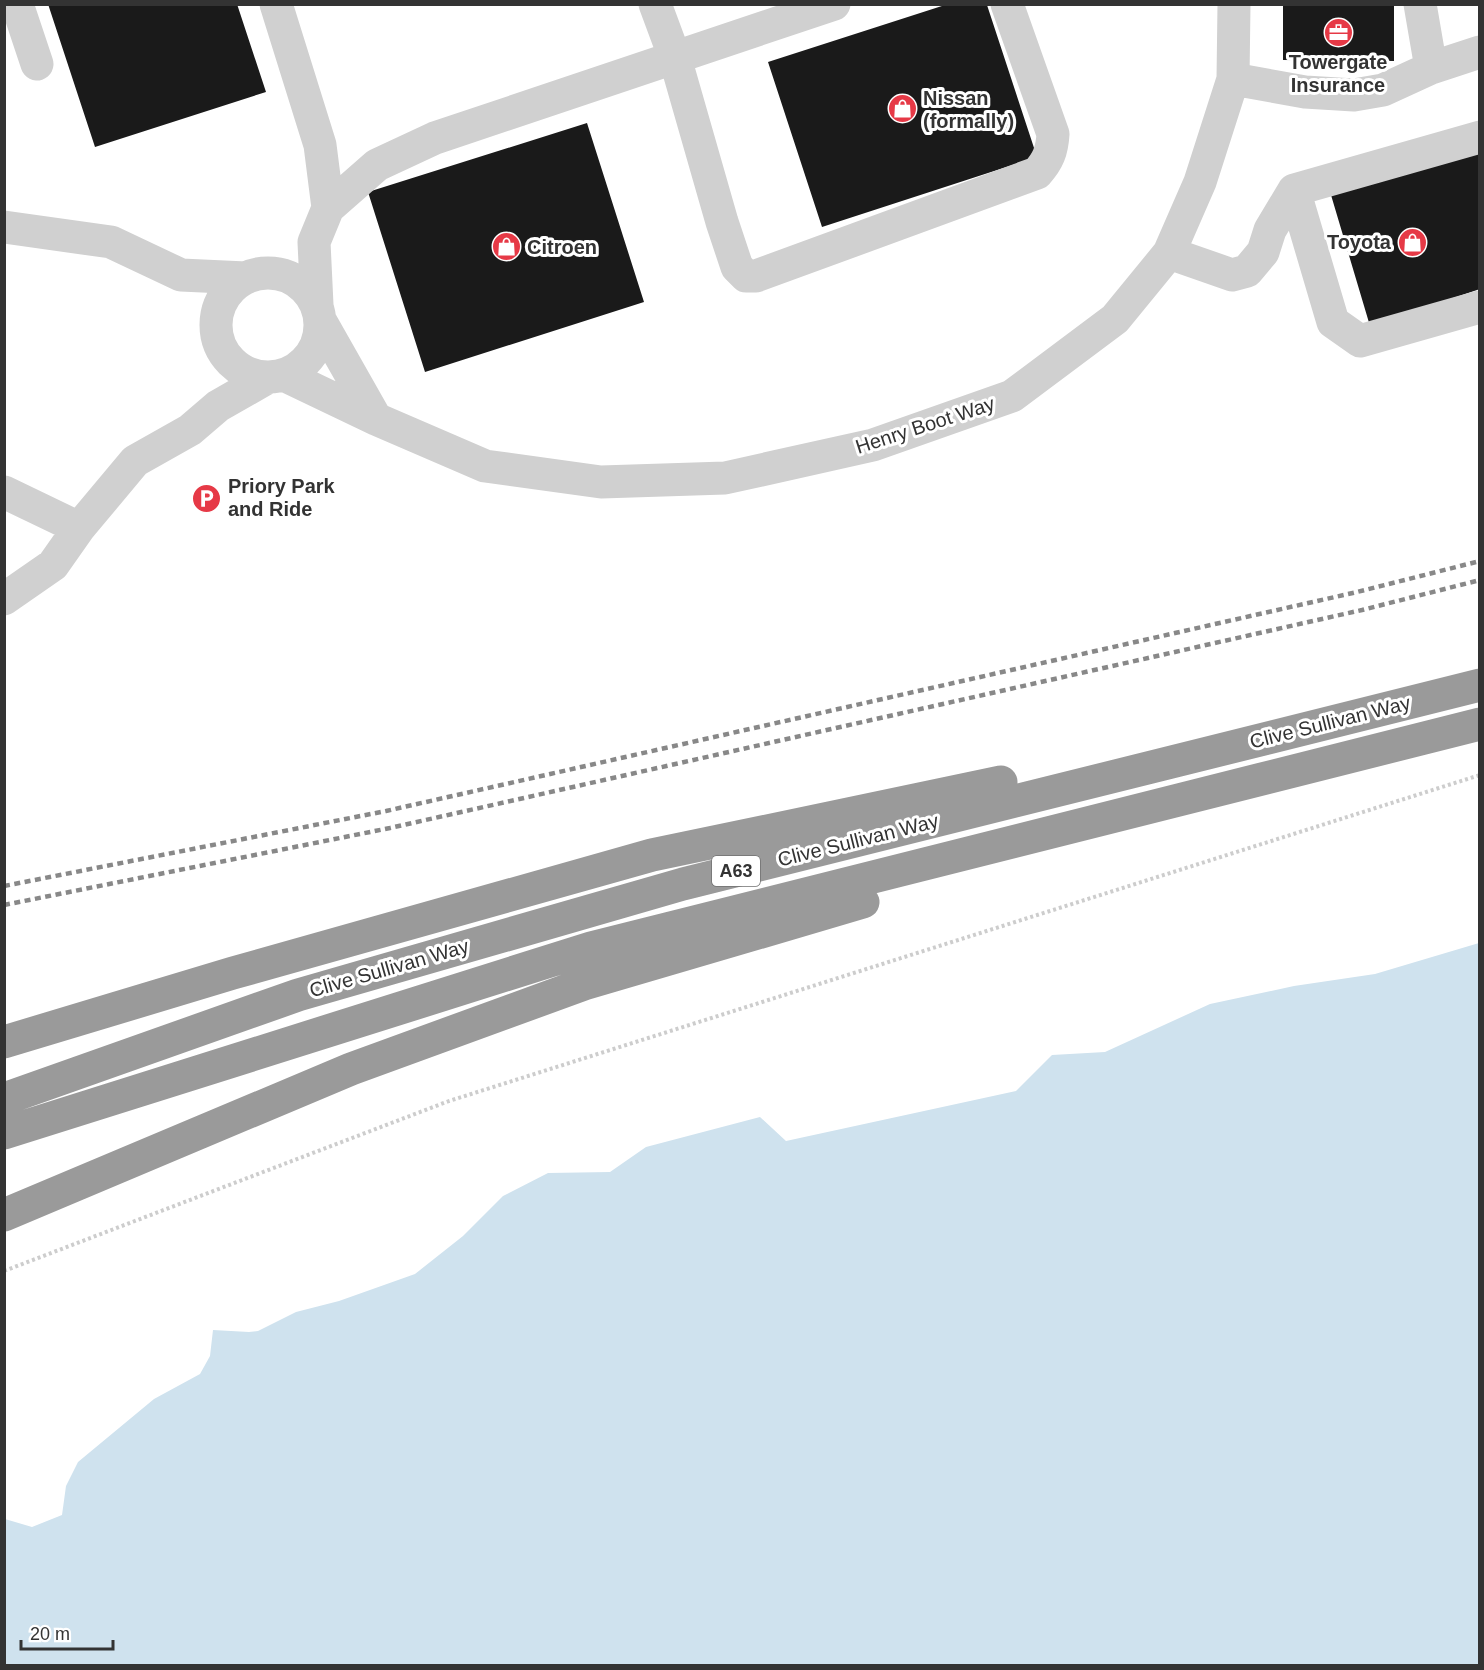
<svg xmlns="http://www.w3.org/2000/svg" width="1484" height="1670" font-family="Arial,sans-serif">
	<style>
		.water { fill: #cfe2ee }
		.building { fill: #1a1a1a }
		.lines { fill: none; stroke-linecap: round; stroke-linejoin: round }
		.path { stroke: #cdcdcd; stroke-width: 4; stroke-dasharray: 3 3; stroke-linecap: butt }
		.minor { stroke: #d0d0d0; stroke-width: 33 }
		.highway { stroke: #9a9a9a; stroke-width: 33 }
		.rail { stroke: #888; stroke-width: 4.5; stroke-dasharray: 6 4.5; stroke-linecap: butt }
		.labels { text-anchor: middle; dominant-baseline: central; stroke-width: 6; stroke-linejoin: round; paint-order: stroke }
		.shield { fill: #fff; stroke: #707070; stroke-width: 1.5 }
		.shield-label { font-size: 18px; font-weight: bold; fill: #333 }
		.poi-label { font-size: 20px; font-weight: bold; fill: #333; stroke: #fff; text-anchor: start }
		.street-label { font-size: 20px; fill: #333; stroke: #fff }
	</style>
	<rect width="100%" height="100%" fill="#fff"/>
	<path class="water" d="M1479,943V1665H5V1519L32,1527L62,1515L66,1486L78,1462L154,1399L200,1374L210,1356L213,1330L249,1332L258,1331L296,1312L339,1301L415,1274L463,1236L503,1196L548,1173L610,1172L646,1147L760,1117L786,1141L1016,1091L1052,1055L1105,1052L1210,1004L1294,986L1375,974Z"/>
	<path class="building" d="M48,4H237L266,92L95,147Z
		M1283,4H1394V61L1283,60Z
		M945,5H987L1037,157L822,227L768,62Z
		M587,123L644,302L425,372L368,192Z
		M1480,149V289L1370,326L1331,195Z"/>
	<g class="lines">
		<path class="path" d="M4,1271L449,1101L1480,775"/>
		<path class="minor" d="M17,4L37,64
			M276,4L320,145L328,208
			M655,4L675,58L722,222L737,267L746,276H756L1037,173C1048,161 1052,151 1053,134L1007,4
			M1420,4L1431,68
			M1233,79L1305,92L1354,95L1383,90L1431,68L1480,52
			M1294,190L1333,322L1360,341L1480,307
			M4,227L111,242L181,275L246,278
			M1169,253L1232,275L1247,271L1263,252L1270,230L1294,190L1480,137
			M216 325a52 52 0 1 1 104 0a52 52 0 1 1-104 0Z
			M317,305L314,242L328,208L377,165L435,138L834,4
			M321,322L376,419
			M284,375L376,419L485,466L601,482L725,478L873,445L1012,396L1115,319L1169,253L1200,182L1233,79L1234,4
			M4,492L79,528
			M4,599L53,565L79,528L135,461L190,430L218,406L267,378"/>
		<path class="highway" d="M4,1042L233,973L652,855L1001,782
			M4,1099L298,995L683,884L1480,685
			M4,1133L591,948L1480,724
			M4,1215L351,1069L584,984L863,902"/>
		<path class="rail" d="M4,886L386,811L1357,592L1480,561
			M4,905L390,828L1362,610L1480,580"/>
	</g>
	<defs>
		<symbol id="office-disc" viewBox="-11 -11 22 22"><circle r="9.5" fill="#e63946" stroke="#fff"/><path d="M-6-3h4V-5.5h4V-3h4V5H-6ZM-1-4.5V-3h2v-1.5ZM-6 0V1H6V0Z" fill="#fff"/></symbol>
		<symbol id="shop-disc" viewBox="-11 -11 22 22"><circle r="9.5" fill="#e63946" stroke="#fff"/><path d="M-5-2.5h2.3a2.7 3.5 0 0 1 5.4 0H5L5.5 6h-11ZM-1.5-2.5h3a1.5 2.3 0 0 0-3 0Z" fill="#fff"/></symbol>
		<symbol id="parking-disc" viewBox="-11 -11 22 22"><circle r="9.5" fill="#e63946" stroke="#fff"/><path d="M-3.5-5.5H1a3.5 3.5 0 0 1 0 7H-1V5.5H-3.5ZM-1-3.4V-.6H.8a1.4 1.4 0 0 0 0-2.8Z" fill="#fff"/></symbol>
	</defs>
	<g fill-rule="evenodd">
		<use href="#office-disc" x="1322" y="16" width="33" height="33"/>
		<use href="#shop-disc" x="886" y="92" width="33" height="33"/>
		<use href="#shop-disc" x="1396" y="226" width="33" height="33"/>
		<use href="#shop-disc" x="490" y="230" width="33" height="33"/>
		<use href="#parking-disc" x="190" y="482" width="33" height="33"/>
	</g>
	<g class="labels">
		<rect class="shield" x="712" y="856" width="48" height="30" rx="4.5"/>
		<g class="shield-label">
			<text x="736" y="871">A63</text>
		</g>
		<g class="poi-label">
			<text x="1338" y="62" text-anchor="middle">Towergate<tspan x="1338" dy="23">Insurance</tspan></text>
			<text x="923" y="98">Nissan<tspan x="923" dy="23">(formally)</tspan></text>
			<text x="1391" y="242" text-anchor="end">Toyota</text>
			<text x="527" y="247">Citroen</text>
			<text x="228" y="486">Priory Park<tspan x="228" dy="23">and Ride</tspan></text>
		</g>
		<g class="street-label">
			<text transform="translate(925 425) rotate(-18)">Henry Boot Way</text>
			<text transform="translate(1330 722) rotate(-14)">Clive Sullivan Way</text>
			<text transform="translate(858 840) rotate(-14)">Clive Sullivan Way</text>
			<text transform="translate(389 968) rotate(-16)">Clive Sullivan Way</text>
		</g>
	</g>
	<rect width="1484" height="1670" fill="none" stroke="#333333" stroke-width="12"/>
	<path d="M21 1640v9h92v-9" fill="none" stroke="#333333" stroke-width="3"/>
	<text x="30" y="1640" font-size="18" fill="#333333" stroke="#ffffff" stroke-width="4.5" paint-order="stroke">20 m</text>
</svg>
